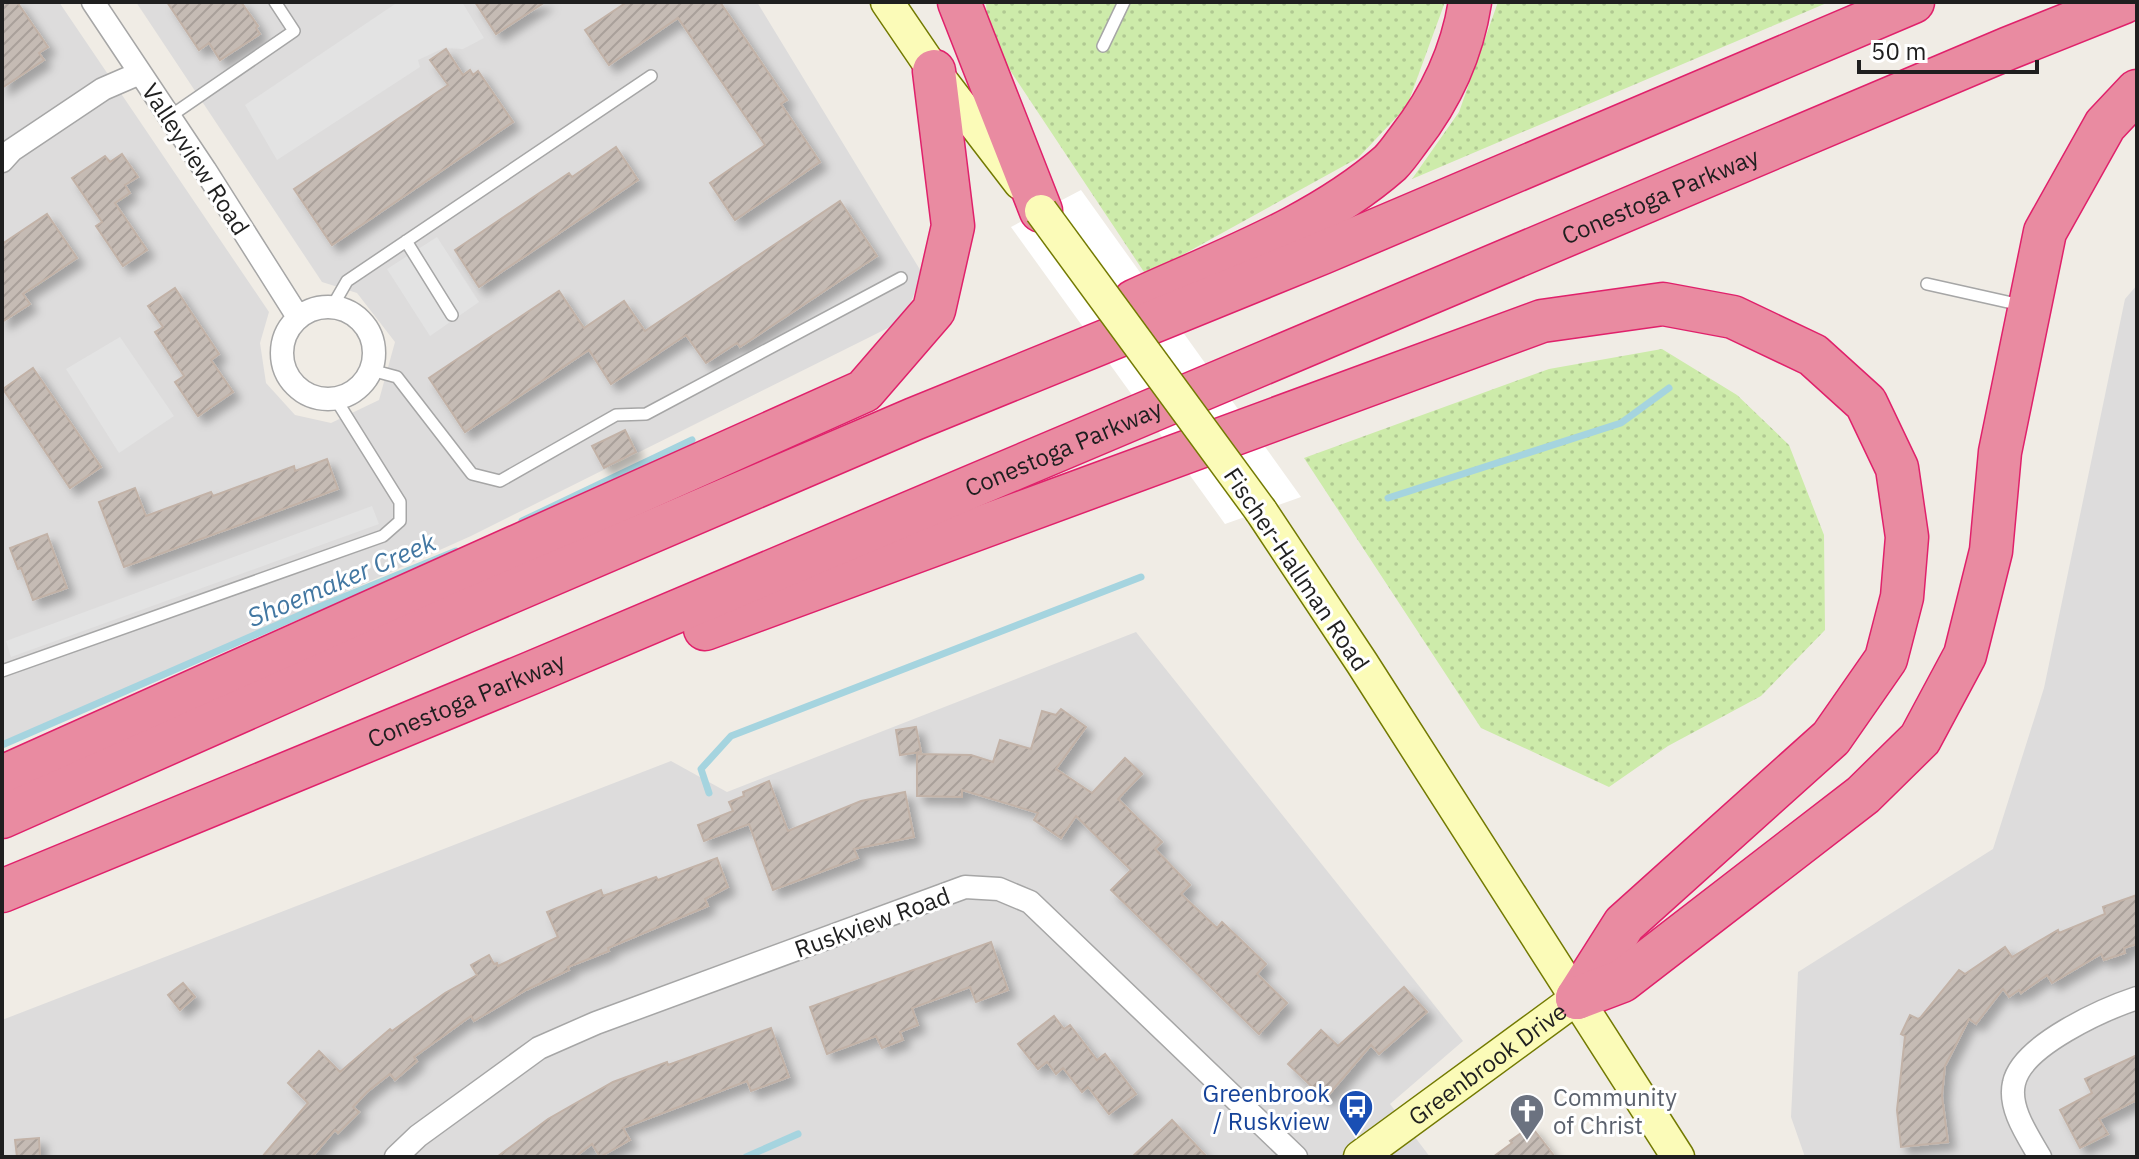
<svg xmlns="http://www.w3.org/2000/svg" width="2139" height="1159" font-family="'IBM Plex Sans',sans-serif">
	<style>
		.residential { fill: #dddcdc }
		.grass { fill: url(#grass-dots) }
		.parking { fill: #e3e3e3 }
		.pier { fill: #fff }
		.lines { fill: none; stroke-linecap: round; stroke-linejoin: round }
		.stream { stroke: #a5d4df; stroke-width: 7 }
		.building { fill: url(#building-hatch); stroke: #c2b2a7; stroke-width: 2; filter: url(#shadow) }
		.lane-casing { stroke: #a6a6a6; stroke-width: 14 }
		.street-casing { stroke: #a6a6a6; stroke-width: 25 }
		.secondary-casing { stroke: #737a02; stroke-width: 35 }
		.highway-casing { stroke: #e0216b; stroke-width: 45 }
		.lane { stroke: #fff; stroke-width: 11 }
		.street { stroke: #fff; stroke-width: 22 }
		.secondary { stroke: #fbfbb8; stroke-width: 32 }
		.highway { stroke: #e98ba1; stroke-width: 42 }
		.secondary-bridge-casing { stroke: #737a02; stroke-width: 35; stroke-linecap: butt }
		.secondary-bridge { stroke: #fbfbb8; stroke-width: 32 }
		.labels { text-anchor: middle; dominant-baseline: central; stroke-width: 6; stroke-linejoin: round; paint-order: stroke }
		.street-label { font-size: 24px; fill: #1f1f1f; stroke: #fff }
		.transit-label { font-size: 24px; fill: #164399; stroke: #fff; text-anchor: end }
		.worship-label { font-size: 24px; fill: #5b616d; stroke: #fff; text-anchor: start }
		.water-label { font-size: 26px; font-style: italic; fill: #4277a2; stroke: #fff }
	</style>
	<defs>
		<pattern id="grass-dots" width="8" height="8" patternUnits="userSpaceOnUse" patternTransform="scale(2)"><rect width="8" height="8" fill="#cdebaa"/><path d="M2 2h.1M6 6h.1" fill="none" stroke="#b0c992" stroke-width="1.8" stroke-linecap="round"/></pattern>
		<pattern id="building-hatch" width="6" height="6" patternUnits="userSpaceOnUse" patternTransform="scale(2)"><rect width="6" height="6" fill="#c5bbb4"/><path d="M-1 1l2-2M0 6l6-6M5 7l2-2" fill="none" stroke="#a9a09a"/></pattern>
		<filter id="shadow"><feDropShadow dx="7" dy="7" stdDeviation="4" flood-color="#0004"/></filter>
	</defs>
	<rect width="100%" height="100%" fill="#f0ece5"/>
	<path class="residential" d="M2,2H59L269,312L260,343L266,383L295,415L331,423L379,400L395,342L357,293L322,282L136,2H757L922,273L911,302L898,323L471,536L2,746Z
		M2137,285V1157H1805L1791,1117L1798,972L1993,849L2044,688L2125,299Z
		M1136,632L1463,1041L1390,1104L1430,1157H2V1020L671,761L727,792Z"/>
	<path class="grass" d="M986,2H1445L1407,106L1358,158L1146,275L988,37Z
		M1498,2H1829L1412,179L1459,112Z
		M1662,349L1737,395L1789,445L1824,535L1825,630L1761,696L1668,746L1609,787L1481,728L1304,458L1549,369Z"/>
	<path class="parking" d="M398,2H462L484,38L463,49L444,48L418,60L420,67L277,160L245,105Z
		M437,237L479,302L430,336L387,269Z
		M120,337L174,416L119,453L66,369Z
		M372,506L379,524L11,657L6,641Z"/>
	<path class="pier" d="M1081,190L1301,497L1225,524L1011,227Z"/>
	<g class="lines">
		<path class="stream" d="M1388,498L1621,423L1669,388
			M522,521L692,440
			M2,745L307,612L456,551
			M709,793L701,769L731,736L1141,577
			M746,1157L798,1134"/>
	</g>
	<path class="building" d="M2,2H17L48,47L39,53L44,60L2,88Z
		M167,2H241L258,26L256,28L260,34L220,60L209,43L199,50Z
		M475,2H545L496,34Z
		M627,2H720L787,100L781,104L820,162L735,220L710,183L765,145L678,18L609,65L585,30Z
		M446,49L463,75L470,70L473,75L478,71L513,122L332,245L294,189L448,85L430,60Z
		M616,147L638,180L479,287L455,250L569,173L572,177Z
		M122,154L138,177L125,185L130,193L115,203L147,250L123,266L96,226L102,222L72,178L105,156L110,162Z
		M840,201L877,256L740,347L737,343L706,363L686,335L611,384L589,350L465,432L429,378L559,291L584,328L624,301L645,331Z
		M47,214L77,258L23,294L30,304L2,322V244Z
		M175,288L219,354L211,360L233,392L198,416L175,382L184,376L155,332L163,327L148,306Z
		M33,368L101,467L70,488L3,389Z
		M625,430L636,452L604,468L592,446Z
		M327,459L338,489L124,567L99,502L135,488L146,516L211,492L213,496L294,466L295,471Z
		M47,534L67,588L33,600L21,568L18,569L10,548Z
		M1061,709L1086,727L1056,769L1092,793L1125,758L1142,774L1118,799L1162,842L1155,849L1190,885L1181,894L1217,928L1222,922L1266,964L1257,974L1287,1003L1259,1034L1111,890L1131,870L1076,816L1061,838L1034,820L1038,813L962,790V797L917,796V754L971,755L993,762L1000,740L1031,749L1042,711L1056,715Z
		M916,727L921,752L900,755L896,730Z
		M769,781L788,831L861,801L905,792L914,837L854,849L858,858L773,890L749,824L704,841L698,825L733,811L729,802L744,796L743,792Z
		M717,858L728,887L705,899L708,906L608,948L609,951L568,967L569,970L526,990L474,1021L471,1016L414,1057L417,1061L395,1080L390,1074L367,1092L353,1107L359,1112L338,1133L335,1130L312,1157H262L308,1103L288,1083L319,1051L340,1072L390,1029L392,1031L445,993L477,975L471,965L489,955L494,964L497,963L498,966L558,937L547,912L601,890L603,896L656,877L658,880Z
		M2137,895V944L2124,948L2125,953L2104,960L2101,954L2052,983L2047,975L2021,993L2019,990L2009,997L2003,989L1976,1024L1969,1019L1945,1066L1942,1096L1948,1142L1901,1147L1897,1110L1905,1036L1901,1034L1910,1015L1918,1019L1921,1017L1959,970L1965,974L2005,947L2012,957L2058,930L2059,933L2105,914L2103,907Z
		M991,942L1008,990L976,1002L970,987L912,1008L918,1025L900,1032L903,1040L882,1048L876,1036L827,1054L810,1007Z
		M183,983L195,997L180,1010L168,995Z
		M1404,987L1427,1012L1379,1054L1371,1045L1325,1099L1288,1064L1321,1030L1338,1046Z
		M1054,1016L1064,1029L1070,1025L1097,1060L1105,1054L1136,1094L1109,1114L1088,1087L1082,1092L1063,1068L1056,1074L1047,1062L1038,1069L1018,1044Z
		M771,1028L789,1077L751,1091L747,1081L623,1128L630,1140L600,1157L592,1144L575,1157H497L548,1119L613,1082L667,1062L668,1065Z
		M2137,1055V1100L2099,1119L2108,1134L2080,1148L2060,1110L2092,1093L2085,1079Z
		M1172,1120L1207,1157H1132Z
		M1531,1126L1555,1157H1493L1512,1143L1510,1141Z
		M39,1138L40,1157H17L15,1140Z"/>
	<g class="lines">
		<defs>
			<path id="lane" d="M1103,46L1124,2
				M169,117L294,31L275,2
				M406,241L452,315
				M1927,284L2021,305
				M332,307L347,281L651,76
				M371,370L397,377L472,474L500,481L616,415L646,414L901,278
				M2,671L383,536L400,521V502L335,398"/>
			<path id="street" d="M93,2L205,170L298,317
				M2,161L12,150L103,89L140,73
				M282 353a46 46 0 1 1 92 0a46 46 0 1 1-92 0Z
				M396,1157L418,1136L539,1048L596,1023L965,887L999,889L1030,902L1296,1157
				M2040,1157C2028,1136 2008,1108 2014,1083C2022,1045 2104,1009 2137,998"/>
			<g id="secondary">
				<path d="M887,2L934,71L1020,183"/>
				<path d="M1261,511L1362,663L1678,1157"/>
				<path id="s1" d="M1360,1157L1577,998"/>
			</g>
			<g id="highway">
				<path d="M959,2L1041,211"/>
				<path d="M1134,301C1221,261 1317,227 1390,163C1397,156 1403,147 1409,139C1441,98 1462,53 1470,2"/>
				<path d="M705,629L1542,321L1663,304L1733,317L1813,355L1866,403L1897,468L1907,537L1902,597L1886,659L1831,738L1624,924L1577,998"/>
				<path d="M2,777L864,391L934,310L953,226L934,71"/>
				<path d="M2,817L464,612L914,419L1322,253L1913,2"/>
				<path id="s2" d="M2,891L531,673L2009,48L2124,2"/>
				<path d="M1577,998L1622,981L1863,795L1920,739L1965,655L1991,551L2000,452L2045,232L2105,125L2137,91"/>
			</g>
		</defs>
		<use href="#lane" class="lane-casing"/>
		<use href="#street" class="street-casing"/>
		<use href="#secondary" class="secondary-casing"/>
		<use href="#highway" class="highway-casing"/>
		<use href="#lane" class="lane"/>
		<use href="#street" class="street"/>
		<use href="#secondary" class="secondary"/>
		<use href="#highway" class="highway"/>
		<defs>
			<path id="secondary-bridge" d="M1041,211L1261,511"/>
		</defs>
		<use href="#secondary-bridge" class="secondary-bridge-casing"/>
		<use href="#secondary-bridge" class="secondary-bridge"/>
	</g>
	<defs>
		<symbol id="bus-pin" viewBox="-11 -11 22 30"><path d="M0 17L-7.5 6A9.5 9.5 0 1 1 7.5 6Z" fill="#1a4fb4" stroke="#fff"/><path d="M-5-6H5V4H4V6H2V4H-2V6H-4V4H-5ZM-3.5-4V0h7V-4ZM-3.5 1.2v1.5H-2V1.2ZM2 1.2v1.5H3.5V1.2Z" fill="#fff"/></symbol>
		<symbol id="church-pin" viewBox="-11 -11 22 30"><path d="M0 17L-7.5 6A9.5 9.5 0 1 1 7.5 6Z" fill="#6b7280" stroke="#fff"/><path d="M-1.2-6h2.4v3.5h3.3v2.4h-3.3V6h-2.4V-.1h-3.3v-2.4h3.3Z" fill="#fff"/></symbol>
	</defs>
	<g fill-rule="evenodd">
		<use href="#bus-pin" x="1336" y="1087" width="40" height="54"/>
		<use href="#church-pin" x="1507" y="1091" width="40" height="54"/>
	</g>
	<g class="labels">
		<g class="street-label">
			<text transform="translate(196 159) rotate(57)">Valleyview Road</text>
			<text stroke="none"><textPath href="#s2" startOffset="1798">Conestoga Parkway</textPath></text>
			<text stroke="none"><textPath href="#s2" startOffset="1150">Conestoga Parkway</textPath></text>
			<text transform="translate(1297 569) rotate(56)">Fischer-Hallman Road</text>
			<text stroke="none"><textPath href="#s2" startOffset="502">Conestoga Parkway</textPath></text>
			<text transform="translate(872 922) rotate(-20)">Ruskview Road</text>
			<text stroke="none"><textPath href="#s1" startOffset="158">Greenbrook Drive</textPath></text>
		</g>
		<g class="transit-label">
			<text x="1330" y="1093">Greenbrook<tspan x="1330" dy="28">/ Ruskview</tspan></text>
		</g>
		<g class="worship-label">
			<text x="1553" y="1097">Community<tspan x="1553" dy="28">of Christ</tspan></text>
		</g>
		<g class="water-label">
			<text transform="translate(341 579) rotate(-23)">Shoemaker Creek</text>
		</g>
	</g>
	<rect width="2139" height="1159" fill="none" stroke="#1f1f1f" stroke-width="8"/>
	<path d="M1859 60v12h178v-12" fill="none" stroke="#1f1f1f" stroke-width="4"/>
	<text x="1871" y="60" font-size="24" fill="#1f1f1f" stroke="#ffffff" stroke-width="6" paint-order="stroke">50 m</text>
</svg>
